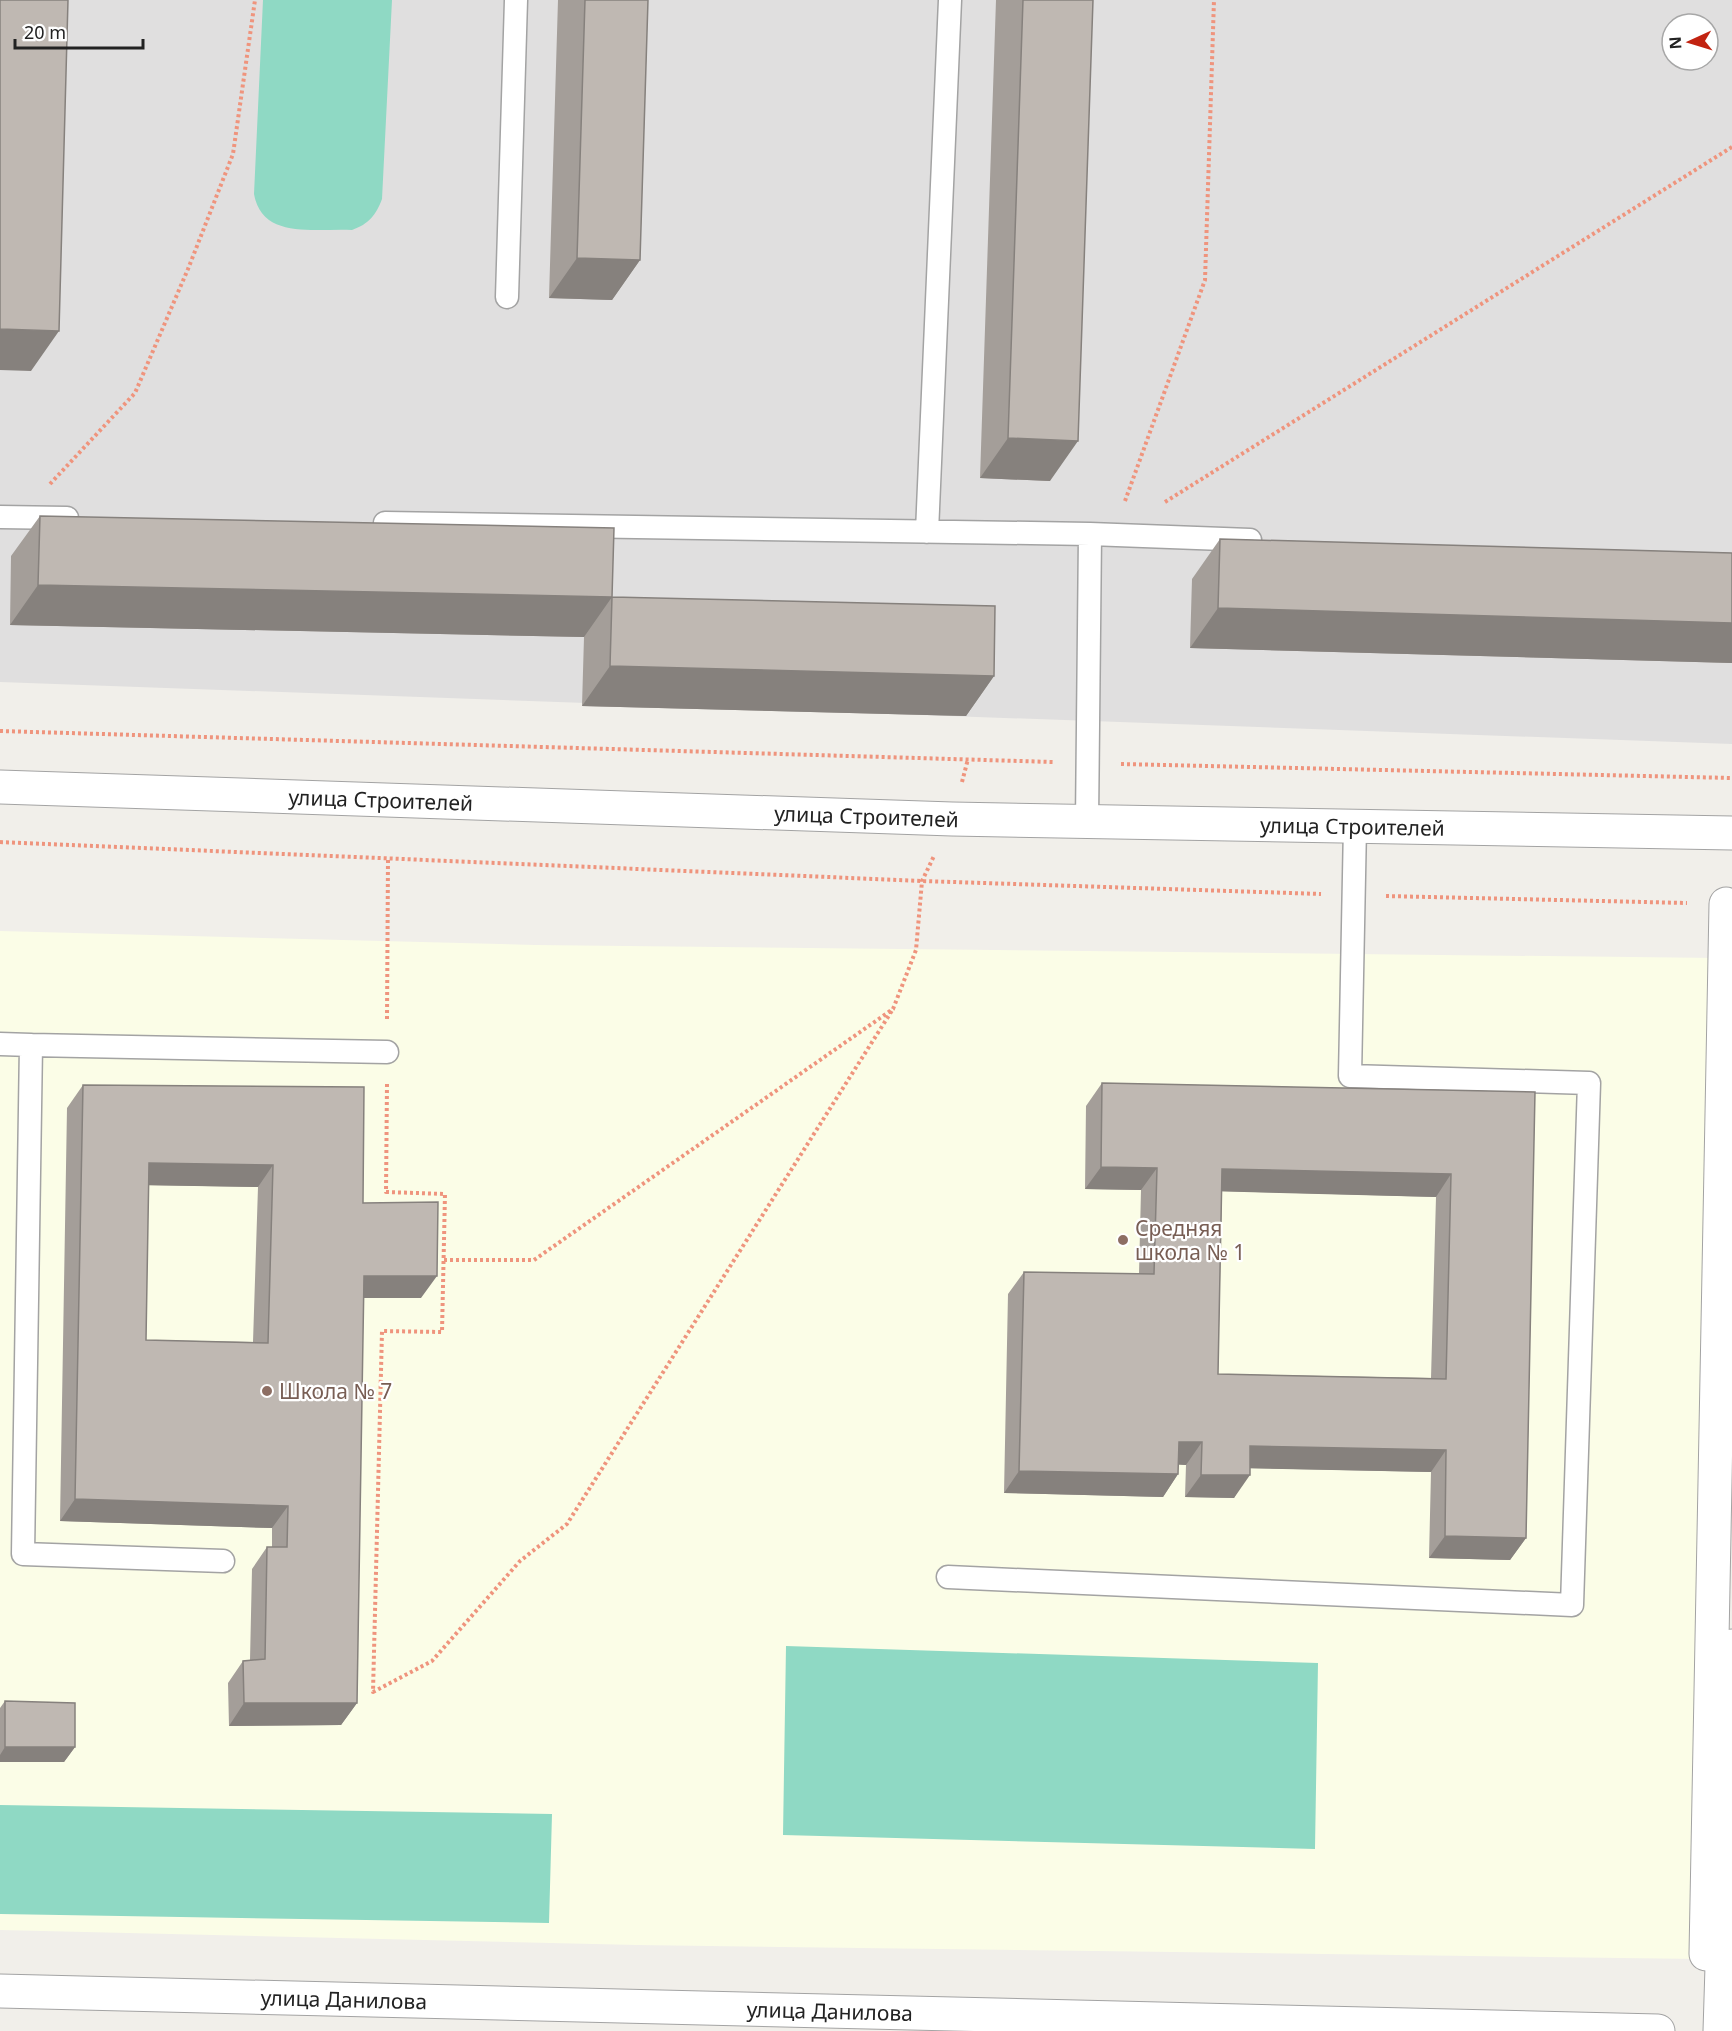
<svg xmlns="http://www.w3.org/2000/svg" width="1732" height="2031" font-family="'Noto Sans',sans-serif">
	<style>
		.residential { fill: #e0dfdf; fill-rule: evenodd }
		.education { fill: #fbfde7 }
		.pitch { fill: #8fd9c4 }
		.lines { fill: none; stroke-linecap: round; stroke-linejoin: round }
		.service-casing { stroke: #a3a3a3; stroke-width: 25 }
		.pedestrian-casing { stroke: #a3a3a3; stroke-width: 35 }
		.minor-casing { stroke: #a3a3a3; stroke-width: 35 }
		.path { stroke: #ef947d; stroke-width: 4; stroke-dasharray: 3 3; stroke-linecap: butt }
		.service { stroke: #fff; stroke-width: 22 }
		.pedestrian { stroke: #fff; stroke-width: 33 }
		.minor { stroke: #fff; stroke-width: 33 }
		.wall { fill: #a49e99; fill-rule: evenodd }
		.shaded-wall { fill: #86817d }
		.building { fill: #bfb8b2; stroke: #86817d; stroke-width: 1.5; fill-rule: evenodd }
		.education-dot { fill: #8d6e63; stroke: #fff; stroke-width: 2 }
		.labels { text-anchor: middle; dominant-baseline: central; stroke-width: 4.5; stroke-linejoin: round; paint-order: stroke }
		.street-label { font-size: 21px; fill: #222; stroke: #fff }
		.education-label { font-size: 21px; fill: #785e54; stroke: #fff; text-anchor: start }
	</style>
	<rect width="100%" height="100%" fill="#f1efea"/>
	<path class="residential" d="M0,0H1732V744L0,682ZM1672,24H1708V60H1672Z"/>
	<path class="education" d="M0,931L535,945L1718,958L1699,1959L637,1945L0,1930Z"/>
	<path class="pitch" d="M263,0H392L382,199C376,215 369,224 352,230C315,228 262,240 254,194Z
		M786,1646L1318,1663L1315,1849L783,1835Z
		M0,1805L552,1814L549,1923L0,1914Z"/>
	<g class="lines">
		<defs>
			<path id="service" d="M507,297L516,0
				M0,517L67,518
				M385,523L1090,534L1087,822
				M927,532L950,0
				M1090,534L1250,540
				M0,1044L31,1045L23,1554L223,1561
				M31,1045L387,1052
				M948,1577L1572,1605L1589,1083L1350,1076L1355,826"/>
			<path id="pedestrian" d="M1706,1954L1726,904"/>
			<g id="minor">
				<path id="s1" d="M0,787L952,819L1732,833"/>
				<path id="s2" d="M0,1991L1658,2031"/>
				<path d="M1720,2031L1732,1646"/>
			</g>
		</defs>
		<use href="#service" class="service-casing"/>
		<use href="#pedestrian" class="pedestrian-casing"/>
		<use href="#minor" class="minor-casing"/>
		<path class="path" d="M50,484L135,393L188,269L233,154L255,0
			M1125,501L1205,280L1214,0
			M1165,502L1732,147
			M0,731L1053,762
			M1121,764L1732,778
			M962,782L968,759
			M0,842L922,881L1321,894
			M1386,896L1687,903
			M387,1019L388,858
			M387,1084L386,1192L445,1194L442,1332L382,1331L373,1692L432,1661L520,1561L567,1524L893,1009
			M444,1260H534L893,1009L916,950L922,881L934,856"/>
		<use href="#service" class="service"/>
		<use href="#pedestrian" class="pedestrian"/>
		<use href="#minor" class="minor"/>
	</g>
	<path class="wall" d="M558,0H648L640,260L612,300L549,298Z
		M996,0H1093L1050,481L980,478Z
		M40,516L612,597L994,676L966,716L582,706L584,637L10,625L11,556Z
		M1220,539L1732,553V663L1190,648L1192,579Z
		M1102,1083L1535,1092L1526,1538L1510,1560L1429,1558L1431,1472L1250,1468L1234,1498L1185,1497L1186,1465L1178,1464V1474L1163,1497L1004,1493L1008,1294L1024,1272L1139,1274L1141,1190L1085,1189L1086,1106ZM1222,1191L1436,1197L1431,1378L1218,1374Z
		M83,1085L363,1203L421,1298H363L357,1703L341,1725L229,1726L228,1683L243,1661L250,1660L252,1569L267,1547H272V1528L60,1521L67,1108ZM148,1185L258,1187L253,1342L146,1340Z
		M5,1701L75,1747L64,1762H0V1708Z"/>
	<path class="shaded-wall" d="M577,258L640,260L612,300L549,298Z
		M0,329L59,331L31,371L0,370Z
		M1008,438L1078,441L1050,481L980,478Z
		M38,585L612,597L584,637L10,625Z
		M1218,608L1732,623V663L1190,648Z
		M610,666L994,676L966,716L582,706Z
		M149,1163L273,1165L258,1187L133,1185Z
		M1101,1167L1157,1168L1141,1190L1085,1189Z
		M1222,1169L1451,1174L1436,1197L1207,1191Z
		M364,1276H437L421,1298H348Z
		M1179,1442H1202L1186,1465L1163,1464Z
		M1250,1446L1446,1450L1431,1472L1235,1468Z
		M1019,1471L1178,1474L1163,1497L1004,1493Z
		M1201,1475H1250L1234,1498L1185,1497Z
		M75,1499L288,1506L272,1528L60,1521Z
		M1445,1536L1526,1538L1510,1560L1429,1558Z
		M244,1703H357L341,1725L229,1726Z
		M5,1747H75L64,1762H0V1755Z"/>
	<path class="building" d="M0,0H68L59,331L0,329Z
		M585,0H648L640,260L577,258Z
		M1023,0H1093L1078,441L1008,438Z
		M40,516L614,528L612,597L38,585Z
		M1220,539L1732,553V623L1218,608Z
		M612,597L995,606L994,676L610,666Z
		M1102,1083L1535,1092L1526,1538L1445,1536L1446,1450L1250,1446V1475H1201L1202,1442H1179L1178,1474L1019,1471L1024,1272L1154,1274L1157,1168L1101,1167ZM1222,1169L1451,1174L1446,1379L1218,1374Z
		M83,1085L364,1087L363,1203L438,1202L437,1276H364L357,1703H244L243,1661L265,1659L267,1547H287L288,1506L75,1499ZM149,1163L273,1165L268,1343L146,1340Z
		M5,1701L75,1703V1747H5Z"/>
	<g class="education-dot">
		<circle cx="1123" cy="1240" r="6"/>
		<circle cx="267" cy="1391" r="6"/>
	</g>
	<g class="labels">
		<g class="street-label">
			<text stroke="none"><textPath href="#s1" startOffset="381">улица Строителей</textPath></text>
			<text stroke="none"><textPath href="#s1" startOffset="867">улица Строителей</textPath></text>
			<text stroke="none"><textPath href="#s1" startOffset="1353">улица Строителей</textPath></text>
			<text stroke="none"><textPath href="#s2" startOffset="344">улица Данилова</textPath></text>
			<text stroke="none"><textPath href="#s2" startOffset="830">улица Данилова</textPath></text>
		</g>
		<g class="education-label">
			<text x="1135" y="1228">Средняя<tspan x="1135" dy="24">школа № 1</tspan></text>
			<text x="279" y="1391">Школа № 7</text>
		</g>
	</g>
	<g transform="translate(1690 42) rotate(266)"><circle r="28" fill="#ffffff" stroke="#a7a7a7" stroke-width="1.5"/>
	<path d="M0-4.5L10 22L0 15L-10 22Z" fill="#c22311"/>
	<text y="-9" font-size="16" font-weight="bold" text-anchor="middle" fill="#222222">N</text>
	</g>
	<path d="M15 39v9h128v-9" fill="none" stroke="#222222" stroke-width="3"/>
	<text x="24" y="39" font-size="18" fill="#222222" stroke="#ffffff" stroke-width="4.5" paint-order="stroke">20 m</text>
</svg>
